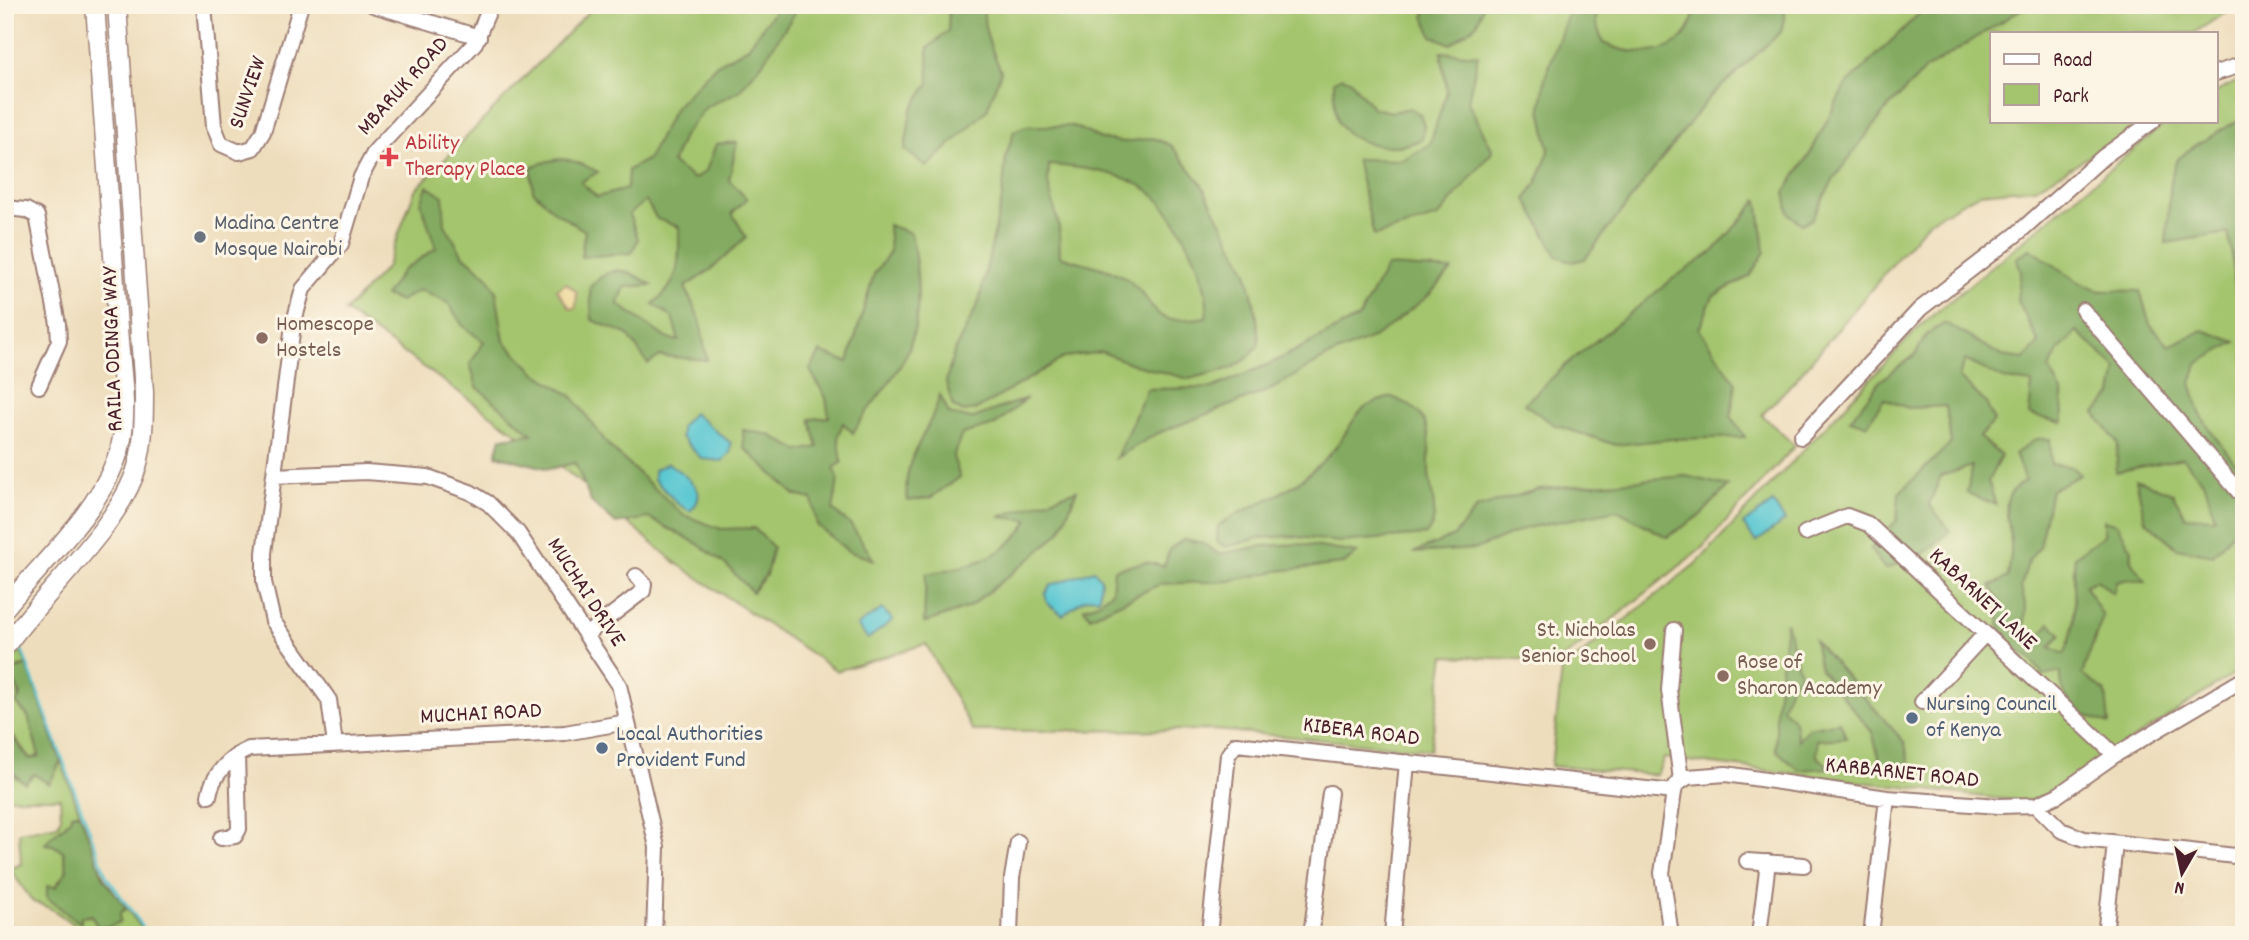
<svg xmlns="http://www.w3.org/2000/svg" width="2249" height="940" font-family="Dekko,sans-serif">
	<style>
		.green { fill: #a4c56e; stroke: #77724c; stroke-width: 2 }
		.forest { fill: #83aa61; stroke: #666446; stroke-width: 2; fill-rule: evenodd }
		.sand { fill: #eeda9e; stroke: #9c7c64; stroke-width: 2 }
		.water { fill: #5ac7d2; stroke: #52737e; stroke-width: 2 }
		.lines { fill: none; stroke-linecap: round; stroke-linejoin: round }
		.stream { stroke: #5ac7d2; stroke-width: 2.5 }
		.minor-casing { stroke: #9c7e74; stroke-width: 18 }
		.major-casing { stroke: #9c7e74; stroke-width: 21 }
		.minor { stroke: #fff; stroke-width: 14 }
		.major { stroke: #fff; stroke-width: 18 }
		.health-dot { fill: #e0444e; stroke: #fcf5e5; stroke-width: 2.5 }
		.worship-dot { fill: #6b7280; stroke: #fcf5e5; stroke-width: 2.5 }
		.education-dot { fill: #8d6e63; stroke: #fcf5e5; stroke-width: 2.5 }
		.service-dot { fill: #5c6f8a; stroke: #fcf5e5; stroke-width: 2.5 }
		.labels { text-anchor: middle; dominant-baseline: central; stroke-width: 6; stroke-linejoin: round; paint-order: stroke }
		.street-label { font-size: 23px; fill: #4a1f2b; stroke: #fcf5e5 }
		.health-label { font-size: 23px; fill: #be3a42; stroke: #fcf5e5; text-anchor: start }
		.worship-label { font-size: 23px; fill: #5b616d; stroke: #fcf5e5; text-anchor: start }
		.education-label { font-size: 23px; fill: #785e54; stroke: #fcf5e5; text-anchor: start }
		.service-label { font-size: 23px; fill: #4e5e75; stroke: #fcf5e5; text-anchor: start }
	</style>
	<rect width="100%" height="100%" fill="#fcf5e5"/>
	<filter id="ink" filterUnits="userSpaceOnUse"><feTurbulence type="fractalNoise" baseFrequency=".0143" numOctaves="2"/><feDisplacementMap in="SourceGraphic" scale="14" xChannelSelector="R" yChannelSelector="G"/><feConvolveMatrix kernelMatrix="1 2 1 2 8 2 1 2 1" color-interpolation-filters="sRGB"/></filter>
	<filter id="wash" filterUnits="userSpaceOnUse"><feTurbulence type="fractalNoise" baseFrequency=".00686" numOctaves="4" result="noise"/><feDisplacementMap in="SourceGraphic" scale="28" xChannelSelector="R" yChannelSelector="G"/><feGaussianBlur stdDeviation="1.57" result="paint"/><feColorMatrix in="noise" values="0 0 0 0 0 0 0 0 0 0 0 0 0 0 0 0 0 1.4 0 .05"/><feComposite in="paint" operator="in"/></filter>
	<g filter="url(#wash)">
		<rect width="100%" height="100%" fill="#eeddbc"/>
		<path class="green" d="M595,5H2237L2194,33H1992V121H2136L2134,130L2035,188L1980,193L1928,222L1796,379L1762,415L1795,446L1701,549L1560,661L1445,656L1430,750L1215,730L973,731L926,644L837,671L676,563L546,454L345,311L386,268L415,190Z
			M2244,78V667L2046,796L2026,802L1664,758L1657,775L1551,766L1562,670L1699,561L1921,325L2168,121H2216V92Z
			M21,652L27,665L18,667L12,680C20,690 19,696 21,707C24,717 23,708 28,717C31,723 38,749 39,756L30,759L15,738L5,730V674L12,657Z
			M5,758L14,776L25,783L34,774L49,784L61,761L80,813L72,814C66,829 53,831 46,844L53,845L63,851L67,870L47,898C60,906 68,917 81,922V917L120,913L126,908L147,935H124L117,929C69,940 71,911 33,902L10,869L21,864L19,832L58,825L61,817L60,798H7Z"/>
		<path class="forest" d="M779,5H800L763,62L739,91L706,107L683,136L672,163L694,179L706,171L716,144L737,142L729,180L747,199L732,213L746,237L712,269L685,287L700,320L707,360L660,356L648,364L627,334L592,320L590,287C614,262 625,269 652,285L625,287L618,304L666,338L679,341L672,317L653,304C682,281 679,262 679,227L657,219L646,201L629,214L638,239L632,253L581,257L585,231L554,211L533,191L531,167C560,155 570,157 598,172L581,182L597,197L627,189L628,170L648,159L675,107L717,64L747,48Z
			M949,5H985C980,26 993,52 1001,71L987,110L927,167L905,150L911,110L929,83L928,48L948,31Z
			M1428,5H1483L1477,24L1451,44L1432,36L1424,16Z
			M1571,5H1597L1596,23L1603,43C1629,55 1668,59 1687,32C1692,25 1694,13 1697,5H1787L1781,32L1709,98L1585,259L1572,262L1557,256L1526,199L1537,182L1549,151L1541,108L1545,78Z
			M1928,5H2028L1925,70L1885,111L1835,177L1812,219L1802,224L1789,214L1785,192L1811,152L1845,86Z
			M1441,52L1478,55L1468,102L1493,151L1438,217L1374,236L1356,159L1402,160L1430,144L1447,91Z
			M1342,77L1350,80L1373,108L1392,112L1410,108L1420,114L1424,126L1422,139C1399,151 1356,148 1340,125C1333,114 1335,93 1334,81Z
			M2244,117V314C2231,289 2235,261 2228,233L2166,243C2169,222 2168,178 2176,162C2183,150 2230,126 2244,117Z
			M1026,126H1073L1101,139L1124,142L1153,138L1171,145L1201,183L1247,272L1257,317L1259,344L1248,358L1232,368L1189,379L1135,365L1102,352L1065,357L976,410L964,412L953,407L946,382L954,352L979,302L1002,198L1006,156L1014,131ZM1049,165C1078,167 1116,171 1143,187C1174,205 1214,282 1206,317C1142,327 1165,308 1127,279C1114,269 1077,262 1060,256L1059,226L1048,184Z
			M427,186L443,196L445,225L462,254L488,277L496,291L504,341L536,373L572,396L609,446L683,515L721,529L754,528L773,547L766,575L752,592L726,565L698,544L649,518L616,524L591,502L575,463L549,469L496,455L501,438L532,434L477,387L470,364L484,342L463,326L448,303L420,290L400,301L385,296L402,271L436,248L421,203Z
			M1758,200L1765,252L1749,277L1713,296L1699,329L1736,383L1731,416L1745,437L1672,439L1616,445L1555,425L1524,404L1567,364L1675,277L1713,252Z
			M888,225L911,233C919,273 924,323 903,361C889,387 867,407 853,433L843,423L838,436L842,462L834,468L838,480L833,510L851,525L874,560L848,551L817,525L812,499L795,495L744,448L743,430L770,435L799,451L818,447L810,419L829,417L826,398L810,370L820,352L848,362L874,274L890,252Z
			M2030,249C2053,262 2071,281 2096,290C2104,292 2129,290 2140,291L2150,324L2169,346L2203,330L2236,342L2197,364L2191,383L2200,413L2210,430L2244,474V537L2233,532L2213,555L2177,548L2145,520L2136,479L2172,493L2186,517L2215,518L2205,484L2183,458L2116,472L2118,444L2095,413L2112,395L2117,368L2077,332L2059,350L2049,369L2062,392L2063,423L2029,415L2032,383L2003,379L1965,360L1959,377L1986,403L1994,421L1979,437L2001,456L1988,481L1996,505L1967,493L1972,466L1941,476L1929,504L1950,531L1925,553L1885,569L1870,549L1897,520L1899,493L1951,443L1946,406L1908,408L1884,399L1867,425L1850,420L1880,381L1915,355L1926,335L1945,323L2002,356L2024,359L2039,343L2017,299L2021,272L2016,258Z
			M1387,266L1452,270L1428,296L1377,336L1325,358L1272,389L1156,434L1116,458L1147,389L1212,388L1272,363L1359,317Z
			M940,395L949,414L971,419L1027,398L995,425L962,434L953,457L960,477L930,498L908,501C899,459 930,435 940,395Z
			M1392,397C1403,402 1416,407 1423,419C1433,438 1428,452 1429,472C1430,494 1442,517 1426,535L1340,542L1290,536L1259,538L1226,547L1217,541L1218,526C1245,506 1281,498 1307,475C1316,467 1327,458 1334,449C1358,421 1350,407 1392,397Z
			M2036,439H2050L2051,464L2073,467L2080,475L2051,490L2039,547L2028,562L2021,587L2026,608L2024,635L2038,638L2050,623L2061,634L2050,647L2064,654C2081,622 2071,590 2075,556L2104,535V520L2117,524L2132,550L2131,561L2146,582L2129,579L2116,582L2113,594L2097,580L2085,586L2103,616L2082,674L2106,693L2109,724C2082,716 2060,703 2061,672L2044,676L2030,658L2007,642L1999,623L2000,603L1991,586L2008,577C2009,566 2012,555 2011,544C2010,514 1995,500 2025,480L2015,454Z
			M1686,476L1728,486L1702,514L1667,537L1617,510L1526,528L1476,549L1413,553L1454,536L1477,508L1539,489Z
			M1077,490L1060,532L1031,558L969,607L924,623L926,574C967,567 1006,559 1029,520L999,517Z
			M1184,539L1202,543L1219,554L1262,546L1300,544L1357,553L1344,564L1277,571L1230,581L1160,584L1090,617L1084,608L1098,603L1112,591L1114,569L1146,562L1164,566L1170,549Z
			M1786,622L1800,674L1790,686L1782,708L1795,721L1798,740L1809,728L1840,722L1846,738L1817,740V756L1830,768L1799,770L1776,750V711Z
			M1814,640L1905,743L1912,779L1869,767L1881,764L1872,732L1820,669Z
			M27,665L61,761L49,784L34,774L25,783C6,771 3,750 6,730L30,759L39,756L28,716L16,703L21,694L12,680L13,670Z
			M80,813L104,878L126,908L120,913V922L108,927L97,926L91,915L81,917V923C68,917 60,906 47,898V886L56,887L67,870L63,851L53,845L45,844C53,831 66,830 72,814Z"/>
		<path class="sand" d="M566,283L577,292L576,307L571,309L557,290Z"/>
		<path class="water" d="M693,413L731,443L730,453L722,461L702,459L681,437V426Z
			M668,463C684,476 713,490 690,511L678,504L654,479V470Z
			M1773,503L1785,521L1756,542L1743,524Z
			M1094,570L1101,579L1099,598C1084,594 1075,607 1063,615L1047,603L1045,594L1051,585Z
			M882,609L893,620L868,639L857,626Z"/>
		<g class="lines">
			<path class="stream" d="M8,613L13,626
				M19,642L107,877L149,935"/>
		</g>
	</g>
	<g filter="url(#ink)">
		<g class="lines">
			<defs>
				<path id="minor" d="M204,5L214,126L221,144L239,152L253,148L263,132L301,5
					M373,5L479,37
					M2216,73L2244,64
					M5,208L26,210L37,216L58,324L59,341L39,386
					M2083,310L2244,498
					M1801,437L1920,309L2018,233L2103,157L2153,121
					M274,476L366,472L428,477L470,492L488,503L518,533L619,685L657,847L654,935
					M1805,533L1847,516L1868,524L2115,755
					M1674,630L1669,690L1681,780
					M587,634L643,591L644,584L636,576
					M1922,702L1985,634
					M335,745L329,700L273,621L264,582V553L293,325L303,289L341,244L361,177L375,151L475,43L491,5
					M209,796C212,775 230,757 249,749L565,733L627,722
					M2036,805L2061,830L2084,839L2244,857
					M221,838L235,836L239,829L237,755
					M1747,861L1804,865
					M1010,935L1012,878L1018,842
					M1209,935L1228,755L1236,744L1674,792
					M1311,935L1330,793
					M1392,935L1407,762
					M1671,935L1662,873L1674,792L1676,785L1688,777L1726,774L1887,798L1999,806L2036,805L2058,795L2115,755L2244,679
					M1759,935L1768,862
					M1871,935L1887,798
					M2105,935L2115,844"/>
				<path id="major" d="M5,608C43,561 94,517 116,460C132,421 120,369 118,328C111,220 103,113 95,5
					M5,647C42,594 120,526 137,467C144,442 144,417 144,392L117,5"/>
			</defs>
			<use href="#minor" class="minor-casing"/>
			<use href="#major" class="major-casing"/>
			<use href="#minor" class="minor"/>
			<use href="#major" class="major"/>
		</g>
	</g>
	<path class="health-dot" d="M385.5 146.5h7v7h7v7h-7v7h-7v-7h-7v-7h7z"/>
	<circle class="worship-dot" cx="200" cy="237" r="7"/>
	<g class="education-dot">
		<circle cx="262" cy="338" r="7"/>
		<circle cx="1650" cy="644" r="7"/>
		<circle cx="1723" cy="676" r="7"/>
	</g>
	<g class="service-dot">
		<circle cx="1912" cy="718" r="7"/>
		<circle cx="602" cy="748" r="7"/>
	</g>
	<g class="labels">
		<g class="street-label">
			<text transform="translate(404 87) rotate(-48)">MBARUK ROAD</text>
			<text transform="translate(249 93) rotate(-71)">SUNVIEW</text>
			<text transform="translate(114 349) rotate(-92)">RAILA ODINGA WAY</text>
			<text transform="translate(585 593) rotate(57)">MUCHAI DRIVE</text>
			<text transform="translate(1982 600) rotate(43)">KABARNET LANE</text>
			<text transform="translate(481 715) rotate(-3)">MUCHAI ROAD</text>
			<text transform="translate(1361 733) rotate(7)">KIBERA ROAD</text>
			<text transform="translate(1902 774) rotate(6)">KARBARNET ROAD</text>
		</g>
		<g class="health-label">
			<text x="405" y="144">Ability<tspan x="405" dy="26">Therapy Place</tspan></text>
		</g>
		<g class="worship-label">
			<text x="214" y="224">Madina Centre<tspan x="214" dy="26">Mosque Nairobi</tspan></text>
		</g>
		<g class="education-label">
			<text x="276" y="325">Homescope<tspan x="276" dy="26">Hostels</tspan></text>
			<text x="1636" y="631" text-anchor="end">St. Nicholas<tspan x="1636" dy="26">Senior School</tspan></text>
			<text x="1737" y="663">Rose of<tspan x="1737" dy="26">Sharon Academy</tspan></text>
		</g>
		<g class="service-label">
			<text x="1926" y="705">Nursing Council<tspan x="1926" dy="26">of Kenya</tspan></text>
			<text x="616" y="735">Local Authorities<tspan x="616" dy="26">Provident Fund</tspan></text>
		</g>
	</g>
	<rect width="2249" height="940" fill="none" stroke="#fcf5e5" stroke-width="28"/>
	<rect x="1990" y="32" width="228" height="91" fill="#fcf5e5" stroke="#b59f9b" stroke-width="2"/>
	<rect x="2004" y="54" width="35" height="10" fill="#ffffff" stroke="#b59f9b" stroke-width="2"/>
	<text x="2053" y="66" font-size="21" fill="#4a1f2b">Road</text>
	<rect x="2004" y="84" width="35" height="21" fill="#a4c56e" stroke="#b59f9b" stroke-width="2"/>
	<text x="2053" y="102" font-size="21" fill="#4a1f2b">Park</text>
	<g transform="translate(2182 873) rotate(189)" stroke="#fcf5e5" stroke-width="5" paint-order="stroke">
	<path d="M0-5L12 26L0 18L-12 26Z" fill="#4a1f2b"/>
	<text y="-10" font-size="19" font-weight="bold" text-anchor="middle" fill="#4a1f2b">N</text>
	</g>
</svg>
